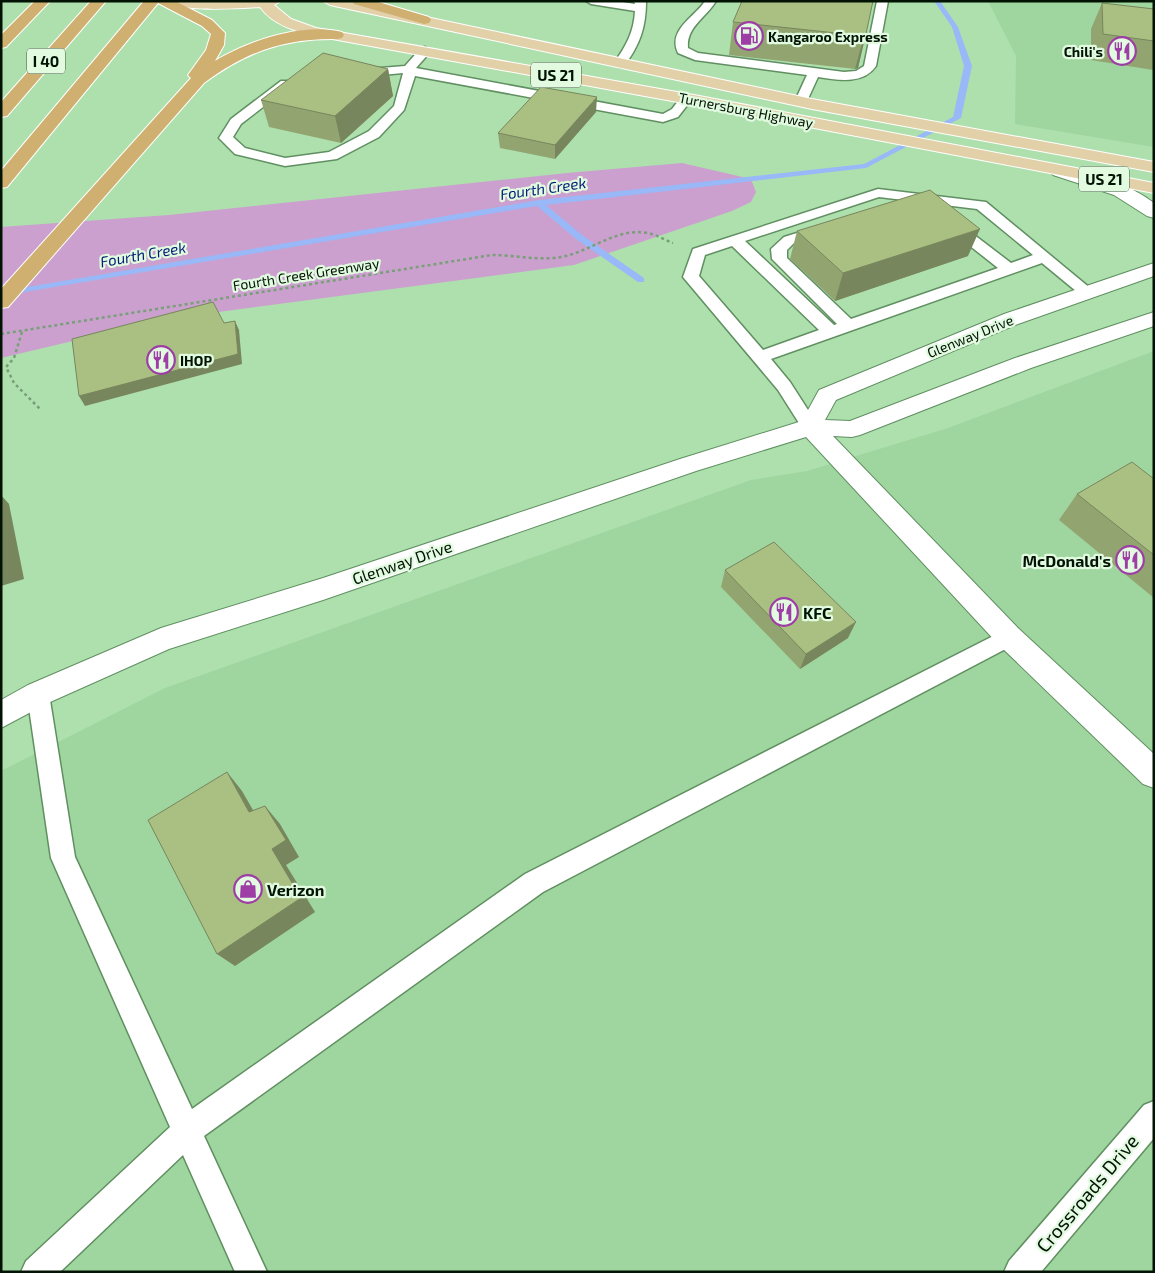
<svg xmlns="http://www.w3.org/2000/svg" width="1155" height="1273" font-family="'Exo 2',sans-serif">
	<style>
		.built { fill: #9fd59e }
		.green { fill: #cba0ce }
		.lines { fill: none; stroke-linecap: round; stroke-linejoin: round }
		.stream { fill: #99b8f7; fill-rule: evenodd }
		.lane-casing { stroke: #608f61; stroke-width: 3 }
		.street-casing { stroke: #608f61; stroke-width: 2 }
		.primary-casing { stroke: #fff; stroke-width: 2 }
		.highway-casing { stroke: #fff; stroke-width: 2 }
		.path { stroke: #789f78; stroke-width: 2.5; stroke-dasharray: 3 3; stroke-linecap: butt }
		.lane { fill: #fff; fill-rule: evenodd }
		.street { fill: #fff; fill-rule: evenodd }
		.primary { fill: #e2d0a9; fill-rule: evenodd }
		.highway { fill: #cfb070; fill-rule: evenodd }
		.wall { fill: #92a571 }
		.shaded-wall { fill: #77865c }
		.building { fill: #aac083; stroke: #77865c }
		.labels { text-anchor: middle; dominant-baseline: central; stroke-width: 4.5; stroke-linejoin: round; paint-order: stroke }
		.far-poi-label { font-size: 14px; font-weight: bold; fill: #021303; stroke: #e1fae0; text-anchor: start }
		.far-street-label { font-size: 14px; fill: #021303; stroke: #e1fae0 }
		.shield { fill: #e1fae0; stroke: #455845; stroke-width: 1 }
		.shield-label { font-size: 15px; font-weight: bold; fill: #021303 }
		.far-water-label { font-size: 15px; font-style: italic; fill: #041b74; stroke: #e1fae0 }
		.poi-label { font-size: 16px; font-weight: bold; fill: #021303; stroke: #e1fae0; text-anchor: start }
		.street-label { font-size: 16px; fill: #021303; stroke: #e1fae0 }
		.near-street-label { font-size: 19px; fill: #021303; stroke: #e1fae0 }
	</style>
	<rect width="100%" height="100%" fill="#aee0ae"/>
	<path class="built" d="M988,1H1154V147L1015,124L1016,56Z
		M1154,351V1272H1V771L165,688L751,480L807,471L948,428Z"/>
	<path class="green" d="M682,163L751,179L756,192L751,202L732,211L574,265L166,319L1,358V227L169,215L567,173Z"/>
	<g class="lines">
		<path class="stream" d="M934,1H940L958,27L972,66L961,118L866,168L546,205L582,235L644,278V282H638L576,239L537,206L1,296V292L4,291L539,200L864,164L953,117L964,66L952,27Z"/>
		<defs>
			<path id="lane" d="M586,1H616L635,4L634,1H646C646,27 640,45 624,66L620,67L614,63C626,46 634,32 635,11L591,4Z
				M705,1H716C706,18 686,27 688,48L698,53L844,72L856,71L864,66L877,1H888L876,66C863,85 838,80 818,77L807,101L801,105L795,101L807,75L695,60L678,53C667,30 695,17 705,1Z
				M425,47L431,51L416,68L663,114L672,109L682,96H690L692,99L678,117L663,122L415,76L404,110L379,137L337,159L285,166L235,154L219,138L231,119L281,81H289L291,84L289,87L241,124L233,137L245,148L285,158L329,152L369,131L394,106L403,73L360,77L356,76L354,73L356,70L405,66L421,48Z
				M878,189L986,202L1096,293L1094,296H1082L1042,263L771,359L790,382L819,427L816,431L810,433L804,431L778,390L683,277L693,249ZM879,197L977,209L1033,255L1011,263L956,221H946L944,224L946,227L998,268L851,319L787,258V250L794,243L828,232L830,229L828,226L823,225L784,237L771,249L772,259L837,324L834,325L745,241ZM732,246L819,330L763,350L699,276L705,255Z
				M1009,628L1017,631L1020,637L1017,643L543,892L204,1136L267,1272H235L183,1155L60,1272H21L26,1261L170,1127L51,858L27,694L30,687L38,684L46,687L49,694L75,857L192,1109L525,874Z
				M1154,1101V1138L1041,1272H1004L1009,1261L1144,1105Z"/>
			<path id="street" d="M1059,166C1091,174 1127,182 1154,203V218L1147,216L1114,195L1053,175L1050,171L1053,167Z
				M1154,263V276L1018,324L836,400L825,420L850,421L1015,358L1154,312V326L1031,368L860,435L852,437L833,436L1019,629L1154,754V788L1143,784L999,645L806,437L696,471L323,600L169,649L48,703L1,728V700L28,685L161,628L323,578L680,459L802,421L819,390L1004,314Z"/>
			<path id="primary" d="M170,1H281L274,5L291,19L316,28L694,95L1154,183V193L694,105L316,36C295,31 273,25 260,7C243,8 180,13 170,1Z
				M323,1H351L812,99L1154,162V172L812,109L330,5Z"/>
			<path id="highway" d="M35,1H50L6,47L1,48V35Z
				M91,1H106L7,116L1,117V102Z
				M144,1H175L212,20L225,33L224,45L215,61C248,41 303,22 342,32L344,35L342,38L337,39C284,38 246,52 204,83L8,307L1,308V289L191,78L188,75L206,50L211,34L202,26L158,3L7,187L1,188V171Z
				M352,1H375L429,17L431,20L429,23L424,24L354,4Z"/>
		</defs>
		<use href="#lane" class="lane-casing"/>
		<use href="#street" class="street-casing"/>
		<use href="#primary" class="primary-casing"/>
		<use href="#highway" class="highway-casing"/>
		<path class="path" d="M22,332L14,358L6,367L14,383L40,409
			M1,334L492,255C514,255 539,261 561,257C590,252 617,227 648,233C657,235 665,240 673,243"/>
		<use href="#lane" class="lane"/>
		<use href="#street" class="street"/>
		<use href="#primary" class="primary"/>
		<use href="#highway" class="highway"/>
	</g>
	<path class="wall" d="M873,1L858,68L855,69L729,55L733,22Z
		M1102,3L1154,9V68L1153,70L1091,60V29Z
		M388,69L393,96L341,143L269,127L261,100Z
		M596,112L555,159L500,148L498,133Z
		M797,231L968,256L835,301L790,259Z
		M1154,479V598L1059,520L1077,494Z
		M725,570L848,638L800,669L721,587Z"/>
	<path class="shaded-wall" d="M866,34L858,68L855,69L864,36Z
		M388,69L393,96L341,143L335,116Z
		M597,97L596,112L555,159V145Z
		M980,229L968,256L835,301L843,273Z
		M235,321L239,330L242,364L85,406L79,396Z
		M1,495L9,504L24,579L1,586Z
		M856,622L848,638L800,669L806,654Z
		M227,772L242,791L264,829L249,812Z
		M265,806L280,824L299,857L286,865L315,912L235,966L217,954L272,849Z"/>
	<path class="building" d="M742,1H873L866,34L864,36L733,22Z
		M1102,3L1154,9V41L1103,34Z
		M323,53L388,69L335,116L261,100Z
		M541,87L597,97L555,145L498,133Z
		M930,190L980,229L843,273L797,231Z
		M213,302L224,323L235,321L238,354L79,396L72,339Z
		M1132,462L1154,479V555L1077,494Z
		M774,542L856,622L806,654L725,570Z
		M227,772L249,812L265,806L286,840L272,849L301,898L217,954L148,820Z"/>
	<defs>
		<symbol id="fuel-ring" viewBox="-11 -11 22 22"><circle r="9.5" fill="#e1fae0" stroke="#9d3da5" stroke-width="1.5"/><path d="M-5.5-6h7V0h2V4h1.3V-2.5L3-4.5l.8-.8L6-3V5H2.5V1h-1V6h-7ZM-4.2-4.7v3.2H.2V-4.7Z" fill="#9d3da5"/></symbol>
		<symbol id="restaurant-ring" viewBox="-11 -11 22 22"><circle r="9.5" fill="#e1fae0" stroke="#9d3da5" stroke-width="1.5"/><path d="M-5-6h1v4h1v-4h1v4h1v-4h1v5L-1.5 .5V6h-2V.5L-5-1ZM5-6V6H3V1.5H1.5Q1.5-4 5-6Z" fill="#9d3da5"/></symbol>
		<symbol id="shop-ring" viewBox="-11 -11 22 22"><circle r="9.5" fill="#e1fae0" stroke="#9d3da5" stroke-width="1.5"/><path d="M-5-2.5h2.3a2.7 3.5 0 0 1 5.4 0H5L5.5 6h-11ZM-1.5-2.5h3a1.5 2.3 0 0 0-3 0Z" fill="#9d3da5"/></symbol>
	</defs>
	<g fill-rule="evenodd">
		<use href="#fuel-ring" x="733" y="20" width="32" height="32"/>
		<use href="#restaurant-ring" x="1106" y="35" width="32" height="32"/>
		<use href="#restaurant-ring" x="145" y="344" width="32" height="32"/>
		<use href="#restaurant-ring" x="1114" y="544" width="32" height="32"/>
		<use href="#restaurant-ring" x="768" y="596" width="32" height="32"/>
		<use href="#shop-ring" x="232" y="873" width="32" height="32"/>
	</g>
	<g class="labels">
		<g class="far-poi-label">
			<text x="768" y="36">Kangaroo Express</text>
			<text x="1103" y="51" text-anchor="end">Chili's</text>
			<text x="180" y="360">IHOP</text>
		</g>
		<g class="far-street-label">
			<text transform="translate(746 110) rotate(11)">Turnersburg Highway</text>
			<text transform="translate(306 274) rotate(-9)">Fourth Creek Greenway</text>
			<text transform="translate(970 336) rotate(-22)">Glenway Drive</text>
		</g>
		<g class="shield">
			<rect x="27" y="48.5" width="38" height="25" rx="4"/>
			<rect x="531" y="62.5" width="50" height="25" rx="4"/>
			<rect x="1079" y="166.5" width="50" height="25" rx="4"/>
		</g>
		<g class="shield-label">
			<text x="46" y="61">I 40</text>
			<text x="556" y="75">US 21</text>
			<text x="1104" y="179">US 21</text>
		</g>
		<g class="far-water-label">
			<text transform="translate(543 188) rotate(-8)">Fourth Creek</text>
			<text transform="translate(143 254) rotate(-10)">Fourth Creek</text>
		</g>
		<g class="poi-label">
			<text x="1111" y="560" text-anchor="end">McDonald's</text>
			<text x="803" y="612">KFC</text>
			<text x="267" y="889">Verizon</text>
		</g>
		<g class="street-label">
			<text transform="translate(402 562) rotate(-19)">Glenway Drive</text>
		</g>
		<g class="near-street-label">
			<text transform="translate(1087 1193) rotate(-50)">Crossroads Drive</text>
		</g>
	</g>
	<rect width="1155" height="1273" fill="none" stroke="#021303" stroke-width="5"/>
</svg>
